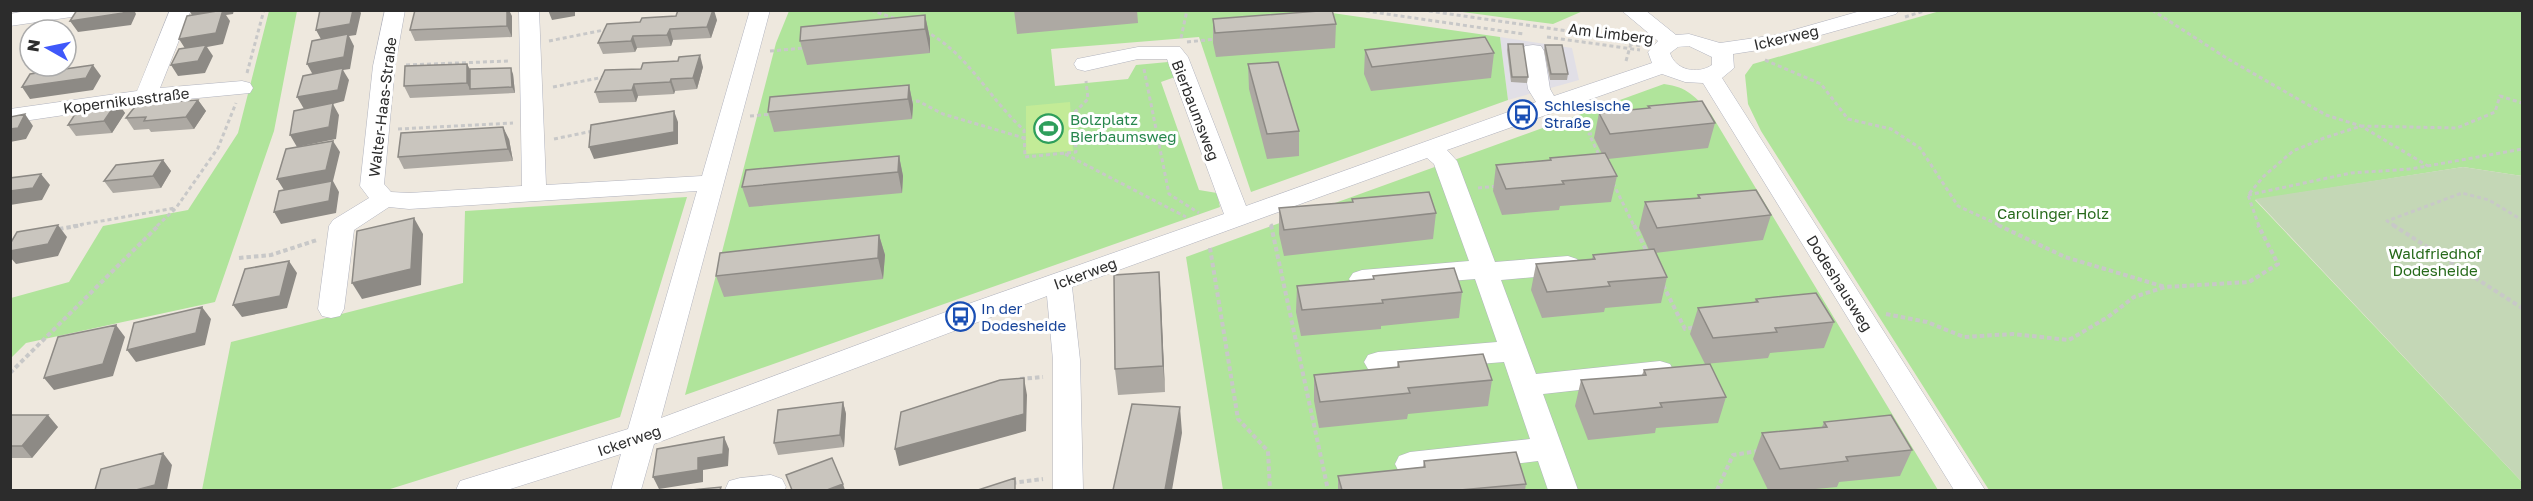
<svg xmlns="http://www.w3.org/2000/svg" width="2533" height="501" font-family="'Golos Text',sans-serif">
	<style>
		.industrial { fill: #e1dfe6 }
		.green { fill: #b0e49b }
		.cemetery { fill: #c4d7b6 }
		.pitch { fill: #c3eb97 }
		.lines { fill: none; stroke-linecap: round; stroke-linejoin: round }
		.minor-casing { stroke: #b2b4bf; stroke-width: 1 }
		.path-far1 { stroke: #c8c8c8; stroke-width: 3; stroke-dasharray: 4 3; stroke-linecap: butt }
		.path { stroke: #c8c8c8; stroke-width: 4; stroke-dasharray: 4.5 3; stroke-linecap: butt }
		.minor { fill: #fff; fill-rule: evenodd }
		.wall { fill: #ada9a3 }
		.shaded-wall { fill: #8d8a85 }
		.building { fill: #c9c5be; stroke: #8d8a85; stroke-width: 1.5 }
		.labels { text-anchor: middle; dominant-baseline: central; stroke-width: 6; stroke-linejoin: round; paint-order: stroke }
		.street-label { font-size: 15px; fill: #2c2c2c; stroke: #fff }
		.transit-label { font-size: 15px; fill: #164399; stroke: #fff; text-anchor: start }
		.leisure-label { font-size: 15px; fill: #27864d; stroke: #fff; text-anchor: start }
		.park-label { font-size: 15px; fill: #276a1b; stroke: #fff }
	</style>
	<rect width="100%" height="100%" fill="#eee8de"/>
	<path class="industrial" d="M1500,37L1572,48L1579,80L1508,100Z"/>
	<path class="green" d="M1311,10L1500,37L1508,100L1251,192L1199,37L1051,49L1055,86L1128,79L1136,65L1168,62L1175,77L1161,82L1199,190L1217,193L1220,207L685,395L776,43L789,11Z
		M269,11H297L274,131L215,302L26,343L11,358V298L69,282L103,226L188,210L238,133Z
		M1455,11L1583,10V11L1553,24Z
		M1940,11H2522V176L2463,167L2255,200L2522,482V490H1989L1761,131L1748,104L1745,75L1753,64Z
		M1664,84C1688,87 1695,97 1711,114L1938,490H1223L1186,257Z
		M687,197L620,417L387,490H202L231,342L463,283L465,211Z"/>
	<path class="cemetery" d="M2463,167L2522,176V482L2255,199Z"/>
	<path class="pitch" d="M1070,102L1073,151L1026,154V106Z"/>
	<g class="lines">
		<defs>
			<path id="minor" d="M32,10H88L85,14L78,16L10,26V14Z
				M170,10H191L160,88L242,81L250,83L253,88L250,93L146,103L10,123V109L137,91Z
				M385,10H405L395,66L384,184L391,192L409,193L522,186L519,10H539L546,185L702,176L750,10H770L661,418L951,310L1224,214L1167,59H1138L1085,71L1077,69L1074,64L1077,59L1138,47H1180L1188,57L1246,206L1536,102L1528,89L1522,51L1525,46L1533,45L1541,46L1544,51L1550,89L1554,96L1652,63L1648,52L1658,41L1621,10H1645L1676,35L1689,34L1720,43L1776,35L1864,10H1899L1896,14L1778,47L1733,54L1734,68L1722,78L1985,490H1954L1703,83L1685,82L1662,74L1447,150L1457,161L1495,262L1568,256L1577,259L1581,265L1577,271L1568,274L1501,280L1536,374L1660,361L1670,364L1674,371L1670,378L1660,381L1543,394L1578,490H1548L1538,461L1410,476L1399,472L1395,464L1399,456L1410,452L1530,439L1504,362L1378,372L1368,369L1364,362L1368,355L1378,352L1497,342L1475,279L1362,288L1353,285L1349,279L1353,273L1362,270L1469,261L1434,164L1427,158L1072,287L1080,360L1083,490H1053V360L1047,296L654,444L641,490H611L621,454L507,490H456L460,481L628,429L697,191L409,209L389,207L354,230L344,309L340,316L331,318L322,316L318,309L329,226L333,220L369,198L360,186L373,66ZM1689,46L1712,57V65C1697,75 1675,70 1670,53L1678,47Z
				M771,475L782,479L786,487L784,490H725L729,481L740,478Z"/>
		</defs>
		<use href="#minor" class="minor-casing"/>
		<path class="path-far1" d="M871,10L896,19
			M1359,10L1524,34
			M1422,10L1575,32L1641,46
			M2152,10L2228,59L2326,115L2361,126L2428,166
			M1905,17L1927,10
			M925,31C968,53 989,99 1024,130L1025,157L1076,152L1074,113L1088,99L1086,81
			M1547,37L1640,50
			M1181,38L1187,10
			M549,41L609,29
			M1187,42L1216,39
			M770,51L804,48
			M1765,60L1821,84L1848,119L1891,129L1920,148L1958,206L2001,226
			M1626,61L1634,33
			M406,65L509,61
			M1144,69L1169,194L1199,213
			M247,73L264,10
			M553,87L604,77
			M909,102L918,101L943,114L1024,138
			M750,116L773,114
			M398,129L513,123
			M1599,133L1589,134L1600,157
			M554,139L593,131
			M1065,154L1186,217
			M1613,183L1634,226
			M1478,188L1498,186
			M2248,195L2351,173L2411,169L2522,149
			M1271,224L1272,226
			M73,226L175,208
			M157,226L176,208L218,148L236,103
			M2259,226L2248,195L2264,176L2293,151L2324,138L2361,126L2457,128L2495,112L2500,96L2522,103
			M2395,226L2387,221L2462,193L2489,200L2522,220"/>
		<path class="path" d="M1271,225L1328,490
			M1634,225L1648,254
			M1998,225L2065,257L2165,287
			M2393,225L2522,308
			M59,229L82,225
			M1210,248L1238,419L1268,451L1270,490
			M239,258L271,255L317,240
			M1663,285L1685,329L1695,327
			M1886,314L1927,322L1964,337L2013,334L2069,340L2108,317L2134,297L2165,287L2249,282L2278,264L2258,225
			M10,373L159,225
			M1020,379L1043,377
			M1012,483L1043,479
			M1717,490L1733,455L1758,451"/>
		<use href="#minor" class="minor"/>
	</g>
	<path class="wall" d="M1014,10H1137L1138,23L1017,34Z
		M925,15L930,39V53L807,65L800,41Z
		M512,16V37L415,41L410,30Z
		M1213,19L1336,24L1335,48L1216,57L1213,43Z
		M717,20L711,38L673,40L671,46L637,48L635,52L603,54L598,43Z
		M1508,44L1528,77L1527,83L1511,82L1507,50Z
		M1545,45L1568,74L1567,80H1550L1544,50Z
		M1365,50L1494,53L1491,78L1371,91L1364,74Z
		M467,64L470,69L513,74L515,93L410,98L404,86Z
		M1248,64L1299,131V156L1267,159L1249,89Z
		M703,67L697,89L675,91L674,94L638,96L636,102L599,103L595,92Z
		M909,85L913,105L912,119L774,132L768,112Z
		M198,100L206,111L194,129L151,132L149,129L134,130L126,118L176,102Z
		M117,102L125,113L112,133L76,136L68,125Z
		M1648,106L1715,123L1708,148L1608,159L1617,176L1611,202L1560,206L1559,210L1502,215L1493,191L1496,165L1549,161L1550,158L1602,154L1594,138L1599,113L1648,109Z
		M509,139L513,161L404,169L398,157Z
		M899,156L903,176L902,193L749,207L742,187Z
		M163,160L171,171L161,188L113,193L104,181Z
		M1698,195L1771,215L1763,240L1655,253L1667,277L1661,303L1605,308L1604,312L1542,318L1531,290L1536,264L1592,259L1593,255L1649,250L1639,228L1645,202L1697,198Z
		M1352,199L1436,213L1433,239L1284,256L1279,234V208L1352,202Z
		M879,235L885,255L883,279L724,297L716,276Z
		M1159,272L1165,392L1118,395L1115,369Z
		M1373,276L1462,292L1459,318L1381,326V329L1301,336L1296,312L1297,286L1373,279Z
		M1756,299L1834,322L1824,348L1770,353L1768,358L1705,364L1690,334L1698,308L1754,303Z
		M1398,362L1492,380L1488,406L1408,414L1407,419L1319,428L1314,401V375L1397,367Z
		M1644,370L1726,397L1718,423L1656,428L1655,433L1588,440L1575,406L1581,380L1642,375Z
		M843,402L846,414L844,447L778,455L774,443Z
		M10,415L58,427L32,458H10Z
		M1824,422L1912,450L1900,476L1839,482L1837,487L1805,490H1768L1753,459L1762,433L1822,427Z
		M1424,461L1526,484L1525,490H1338V476L1423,467Z"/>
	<path class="shaded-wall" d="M125,10H134L136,14L131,25L78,32L70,21Z
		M189,10H234L233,14L226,15L230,21L223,44L207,47L213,56L205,73L178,76L171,65L186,50L179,39L195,20Z
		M353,10H359L361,13L356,35L349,36L354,46L350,69L343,70L349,80L344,101L333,104L339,115L336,139L297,147L290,135L304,109L297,97L313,75L307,64L322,41L316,30Z
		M507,10H509L512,16V37L507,26Z
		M548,10H575V16L552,20Z
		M713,10H714L717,20L711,38L707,27Z
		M925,15L930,39V53L925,29Z
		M670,29L673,40L671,46L667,35Z
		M633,36L637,48L635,52L631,41Z
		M700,55L703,67L697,89L693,78Z
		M467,64L472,75L470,89L467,83Z
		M93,65L101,76L93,90L30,99L22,87Z
		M511,68L513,74L515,93L512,87Z
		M671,79L675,91L674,94L670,82Z
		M634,84L638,96L636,102L632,90Z
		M909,85L913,105L912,119L908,99Z
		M173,97L180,108L169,102Z
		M198,100L206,111L194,129L186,117Z
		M117,102L125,113L112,133L104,121Z
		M674,111L678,122V144L594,159L589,147Z
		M25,114L33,126L26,139L10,142V129Z
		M503,127L509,139L513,161L508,149Z
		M333,141L340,152L333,181L339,192L336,213L281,224L274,212L284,190L277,179Z
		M899,156L903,176L902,193L898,172Z
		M163,160L171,171L161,188L153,176Z
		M41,174L50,185L42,200L10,205V191Z
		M414,218L423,234L421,285L362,299L352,283Z
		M58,225L67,237L58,256L16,264L10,257V251Z
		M879,235L885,255L883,279L878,258Z
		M289,261L297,273L287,308L242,317L233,305Z
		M1159,272L1161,298L1165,392L1163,366Z
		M202,307L211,319L205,345L136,362L127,350Z
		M116,325L125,337L113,376L54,390L44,378Z
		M1024,378L1027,395L1026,431L899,466L895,449Z
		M843,402L846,414L844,447L840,435Z
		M1180,407L1182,433L1172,490H1165Z
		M48,415L58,427L32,458L22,446Z
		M724,437L729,449L728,466L703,470V482L659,489L653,477L698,458Z
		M163,453L172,465L167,490H136Z
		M843,484L845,490H827Z"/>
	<path class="building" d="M77,10H125L123,13L70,21Z
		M223,10L216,33L179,39L187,16Z
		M320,10H353L350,24L316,30Z
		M415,10H507V26L410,30Z
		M678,10H713L707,27L670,29L667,35L633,36L631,41L598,43L607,24L640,22L642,18L676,16Z
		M1332,10L1336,24L1215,33L1213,19Z
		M925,15V29L800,41L801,27Z
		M348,34L344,57L307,64L312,41Z
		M1485,37L1494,53L1372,67L1365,50Z
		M1508,44H1523L1528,77H1512Z
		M206,45L198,61L171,65L179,49Z
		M1545,45H1562L1568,74H1551Z
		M700,55L693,78L671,79L670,82L634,84L632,90L595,92L605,70L641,69L643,63L678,61L679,57Z
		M1278,62L1299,131L1267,134L1248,64Z
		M467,64V83L404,86L405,66Z
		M93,65L86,78L22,87L30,74Z
		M343,68L338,90L297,97L303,76Z
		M511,68L512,87L470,89V69Z
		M909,85L908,99L768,112L770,97Z
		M173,97L169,102L198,100L186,117L144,121L146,117L126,118L141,99Z
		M1702,101L1715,123L1610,134L1599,113L1650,108L1648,106Z
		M117,102L104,121L68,125L81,105Z
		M333,103L329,127L290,135L294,111Z
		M674,111V132L589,147L591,125Z
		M25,114L18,128L10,129V117Z
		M503,127L508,149L398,157L401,133Z
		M333,141L326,170L277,179L286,149Z
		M1605,153L1617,176L1562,181L1564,184L1506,189L1496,165L1551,160L1550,158Z
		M899,156L898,172L742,187L746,170Z
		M163,160L153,176L104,181L116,165Z
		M41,174L33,188L10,191V178Z
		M332,181L329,201L274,212L279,191Z
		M1756,190L1771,215L1657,228L1645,202L1700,198L1698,195Z
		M1429,192L1436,213L1284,230L1279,208L1353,202L1352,199Z
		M414,218L411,269L352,283L357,231Z
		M58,225L48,244L10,251V244L17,232Z
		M879,235L878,258L716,276L720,253Z
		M1654,249L1667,277L1608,282L1610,286L1547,292L1536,264L1595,259L1593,255Z
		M289,261L280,296L233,305L245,269Z
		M1454,268L1462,292L1382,300L1383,303L1302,310L1297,286L1374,279L1373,276Z
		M1159,272L1163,366L1115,369L1114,275Z
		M1816,293L1834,322L1775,328L1777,332L1713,338L1698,308L1758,302L1756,299Z
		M202,307L196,333L127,350L134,323Z
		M116,325L103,364L44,378L58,337Z
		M1483,354L1492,380L1408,388L1410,393L1320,402L1314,375L1399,367L1398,362Z
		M1710,364L1726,397L1660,403L1662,407L1594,414L1581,380L1646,375L1644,370Z
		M1024,378V414L895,449L901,412L1000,380Z
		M843,402L840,435L774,443L778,410Z
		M1132,404L1180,407L1165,490H1113Z
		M10,415H48L22,446H10Z
		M1891,415L1912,450L1846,457L1848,461L1780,469L1762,433L1827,427L1824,422Z
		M724,437L723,454L698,458V470L653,477L657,449Z
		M1516,452L1526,484L1460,490H1342L1338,476L1425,467L1424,461Z
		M163,453L155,485L136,490H95L101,469Z
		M832,458L843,484L827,490H792L786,475Z
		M1015,478V490H978Z
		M721,487L720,490H691Z"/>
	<defs>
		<symbol id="bus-ring" viewBox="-11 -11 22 22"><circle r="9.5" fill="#fff" stroke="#1a4fb4" stroke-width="1.5"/><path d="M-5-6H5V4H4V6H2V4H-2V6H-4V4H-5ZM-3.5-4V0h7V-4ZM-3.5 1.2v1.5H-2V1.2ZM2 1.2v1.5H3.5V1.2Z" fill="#1a4fb4"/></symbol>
		<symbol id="stadium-ring" viewBox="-11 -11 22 22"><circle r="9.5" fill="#fff" stroke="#2e9e5b" stroke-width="1.5"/><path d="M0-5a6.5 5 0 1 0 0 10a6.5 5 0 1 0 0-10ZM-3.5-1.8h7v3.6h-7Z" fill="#2e9e5b"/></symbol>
	</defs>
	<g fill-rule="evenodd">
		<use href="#bus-ring" x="1506" y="98" width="33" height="33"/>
		<use href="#stadium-ring" x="1032" y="112" width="33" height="33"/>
		<use href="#bus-ring" x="944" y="300" width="33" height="33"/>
	</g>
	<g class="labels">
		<g class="street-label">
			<text transform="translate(1611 33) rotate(7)">Am Limberg</text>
			<text transform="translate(1786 37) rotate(-13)">Ickerweg</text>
			<text transform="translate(126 100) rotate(-7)">Kopernikusstraße</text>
			<text transform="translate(382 107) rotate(-83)">Walter-Haas-Straße</text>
			<text transform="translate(1196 110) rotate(69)">Bierbaumsweg</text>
			<text transform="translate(1085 273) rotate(-20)">Ickerweg</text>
			<text transform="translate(1840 283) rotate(58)">Dodeshausweg</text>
			<text transform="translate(629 440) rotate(-19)">Ickerweg</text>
		</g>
		<g class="transit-label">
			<text x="1544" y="105">Schlesische<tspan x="1544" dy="17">Straße</tspan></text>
			<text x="981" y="308">In der<tspan x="981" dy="17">Dodesheide</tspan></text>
		</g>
		<g class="leisure-label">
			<text x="1070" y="119">Bolzplatz<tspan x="1070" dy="17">Bierbaumsweg</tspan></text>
		</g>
		<g class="park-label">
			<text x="2053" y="213">Carolinger Holz</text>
			<text x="2435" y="253">Waldfriedhof<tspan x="2435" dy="17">Dodesheide</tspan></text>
		</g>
	</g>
	<rect width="2533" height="501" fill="none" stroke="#2c2c2c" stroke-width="24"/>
	<g transform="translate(48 48) rotate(279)"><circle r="28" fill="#ffffff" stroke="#ababab" stroke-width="1.5"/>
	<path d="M0-4.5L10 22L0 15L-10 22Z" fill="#3f58fa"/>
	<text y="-9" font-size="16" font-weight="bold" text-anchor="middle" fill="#2c2c2c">N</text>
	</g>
</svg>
